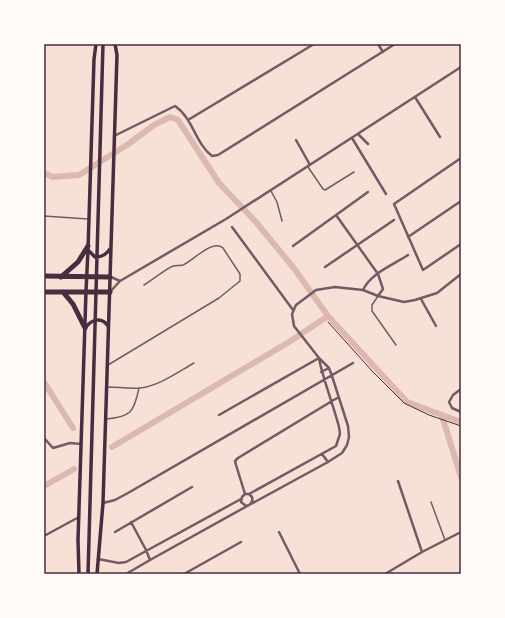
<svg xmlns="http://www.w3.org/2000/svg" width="505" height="618" font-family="Cabin,sans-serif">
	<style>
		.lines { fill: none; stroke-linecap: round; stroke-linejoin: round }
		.canal { stroke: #dcb8b0; stroke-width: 6 }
		.path { stroke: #4a2c40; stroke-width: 1 }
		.service { stroke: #755966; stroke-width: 1.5 }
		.minor { stroke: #755966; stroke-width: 2.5 }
		.secondary { stroke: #4a2c40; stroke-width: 3.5 }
		.motorway { stroke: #4a2c40; stroke-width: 5 }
		.neatline { fill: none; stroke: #4a2c40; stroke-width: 1.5 }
	</style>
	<rect width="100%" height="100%" fill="#f7e1d7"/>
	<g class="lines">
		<path class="canal" d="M44,173L53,177L79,175L127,145L154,125L170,117L178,120L219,183L255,221L293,267L328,316L407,402L461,422
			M44,382L73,428
			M442,416L461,477
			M112,447L289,342L328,316
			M44,486L74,469"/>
		<path class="path" d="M328,322L373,372L404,403L429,415L461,426"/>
		<path class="service" d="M308,167L323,189L325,190L354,172
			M271,191L277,202L282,221
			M44,216L88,219
			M378,296L372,305V311L396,345
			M108,365L219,298L240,281V274L223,248C212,239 194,260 183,265C180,266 177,265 173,266C167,268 151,281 144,285
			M108,387C118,387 129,389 140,388C159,386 178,372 194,363
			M106,419C131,417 134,412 139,388
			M431,502L445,540"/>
		<path class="minor" d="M378,44L383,52
			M415,97L440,137
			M188,120L314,44
			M358,134L368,144
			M114,136L175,106C193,118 195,143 212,156L218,155L395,44
			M352,138L386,194
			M296,140L310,165
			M461,158L394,204L423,270L461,244
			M336,215L378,274L383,289L378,296
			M232,227L293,310
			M408,237L461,201
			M293,246L368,192
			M325,267L394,220
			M111,277L120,281
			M363,290C371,273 393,265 408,255
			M110,292L120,281L226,219L461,67
			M421,299L436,326
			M321,372L329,368
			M461,389L453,395L449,402L452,408L461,412
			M219,415L319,358
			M44,438L53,448L70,443L81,444
			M322,454L328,462
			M398,481L422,552
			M245,494L236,465L235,461L238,458L332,401L339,397
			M249,494L336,446L340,434L339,427C333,404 324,382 319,359
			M103,503L115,500L128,493L353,363
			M251,504L328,462L342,453L347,445L349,437L348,426L332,376L329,368L319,358L294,326L292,314L296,305L316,290L335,287L363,290L378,296L404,302L415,300L437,293L461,274
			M131,522L146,550L150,560
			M115,532L192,487
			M279,532L300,574
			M44,536L79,517
			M98,559L119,563L126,562L241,499
			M126,574L150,560L249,505C252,503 253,500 252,497L249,494H245L242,497L241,502L246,506L249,505
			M184,574L241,542
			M385,574L422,552L461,532"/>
		<path class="secondary" d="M88,250L95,257C102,257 106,255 110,249
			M86,327C92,319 102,317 108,326
			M79,574L78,540L86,291L88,250L94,59L96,44
			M88,574L103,44
			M97,574L103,503L117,55L115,44"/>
		<path class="motorway" d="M44,276L110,277
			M61,277L78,262L88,246
			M44,292H110
			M63,292L73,304L85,328"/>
	</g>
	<rect width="505" height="618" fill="none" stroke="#fffaf5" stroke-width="90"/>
	<rect x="45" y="45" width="415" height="528" class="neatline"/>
</svg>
